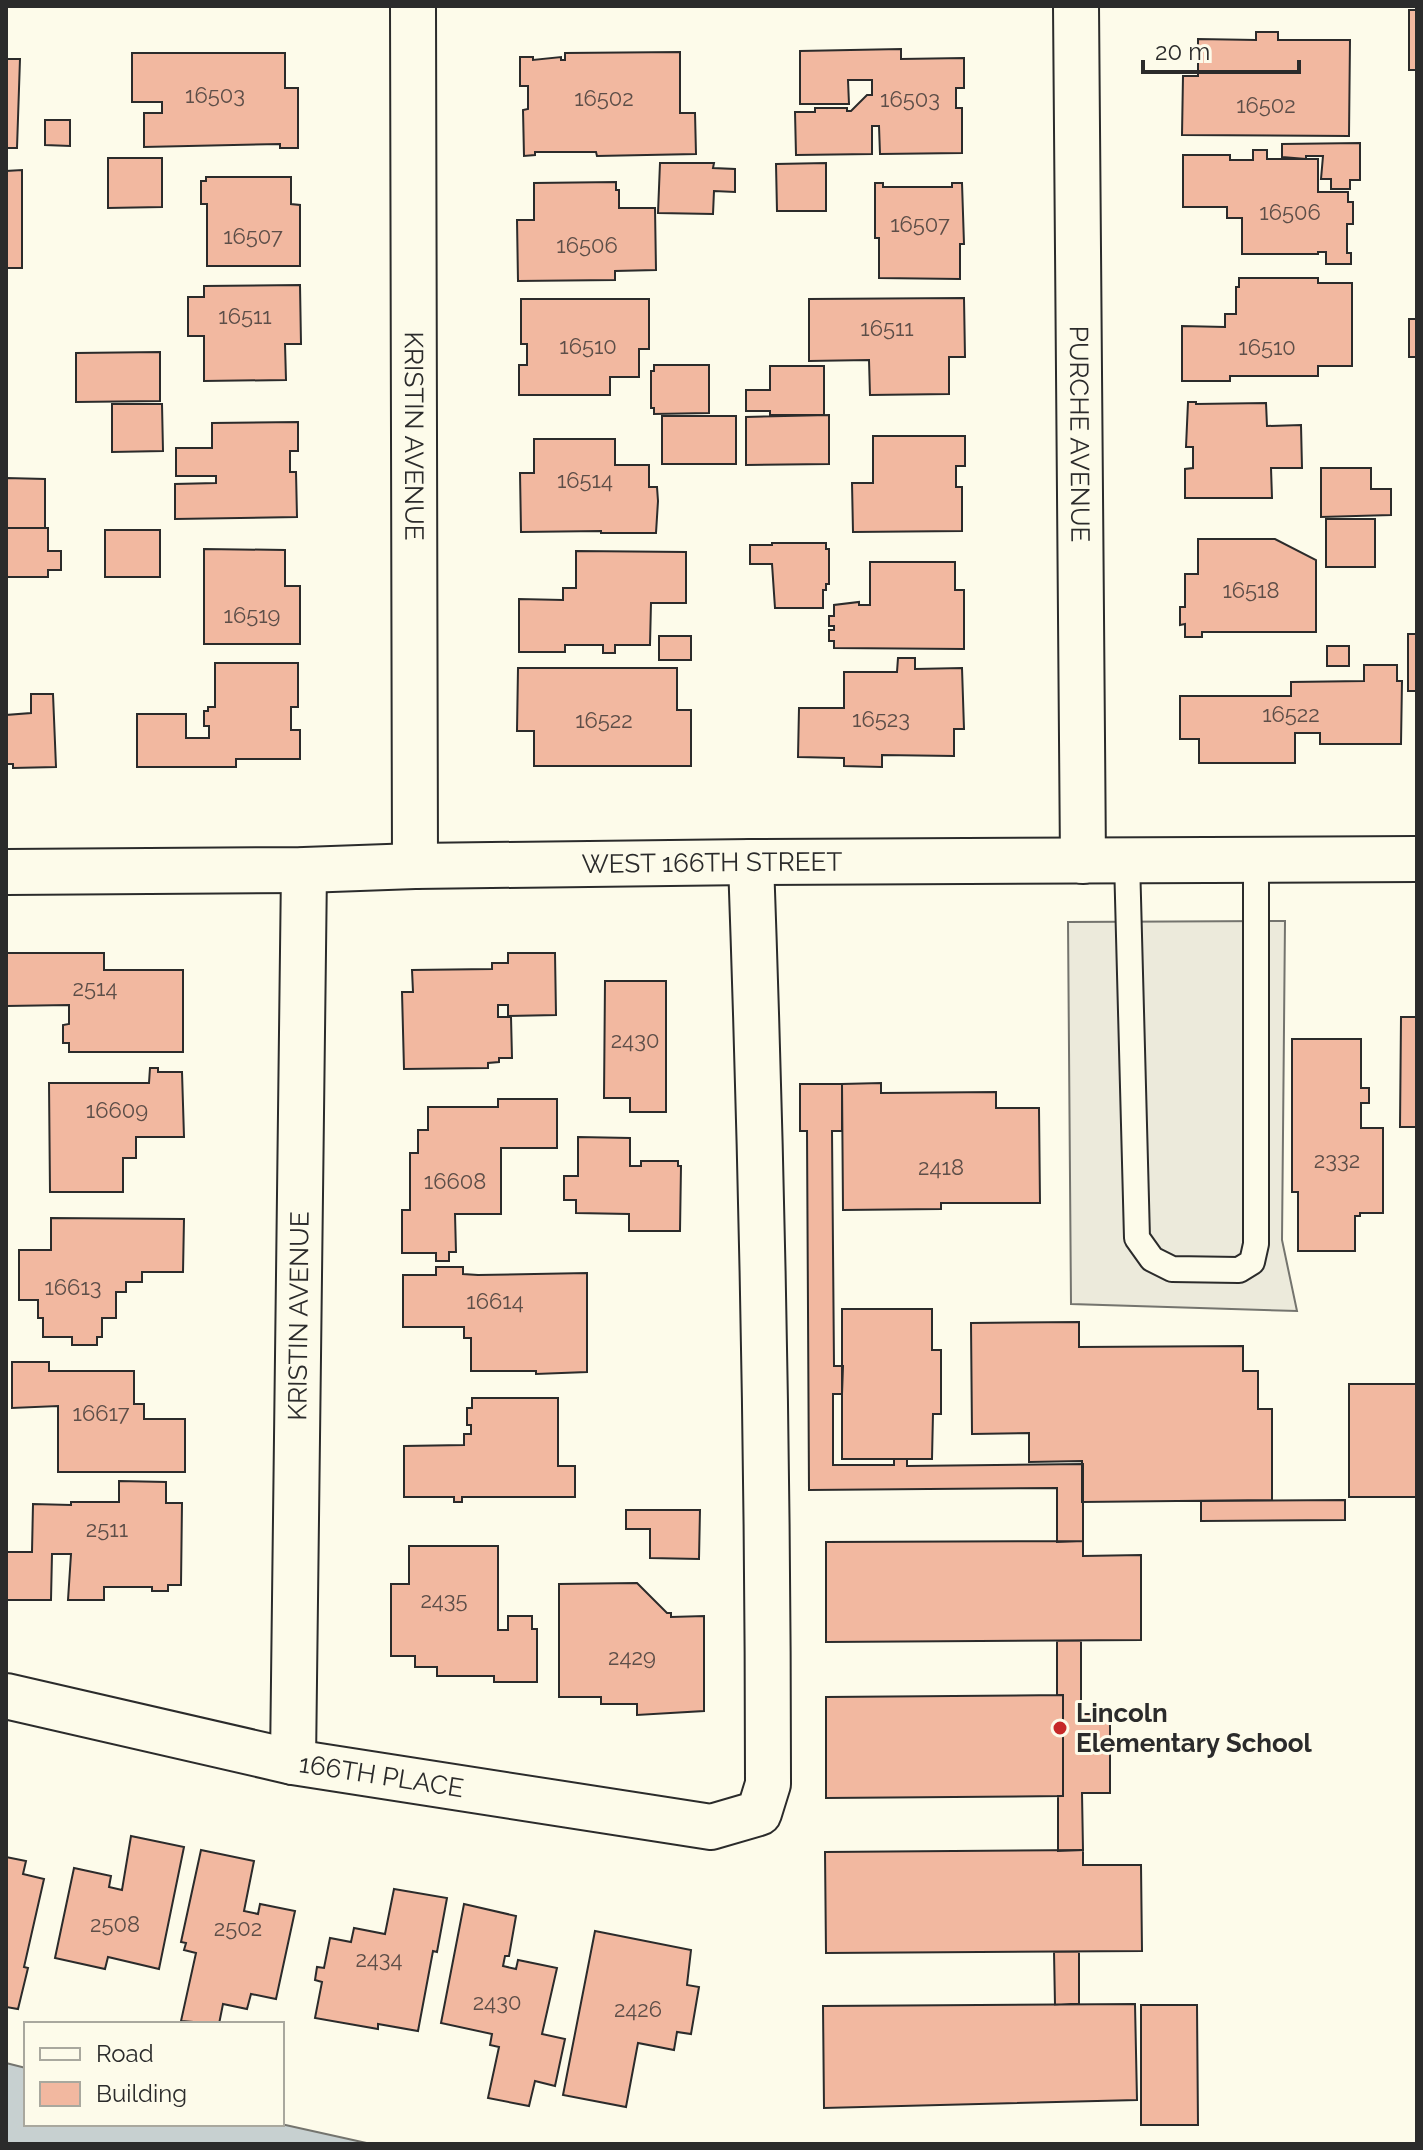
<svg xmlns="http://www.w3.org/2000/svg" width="1423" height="2150" font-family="Raleway,sans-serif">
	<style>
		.parking { fill: #eceadb; stroke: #74746e; stroke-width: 2 }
		.water { fill: #c7d0d0; stroke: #74746e; stroke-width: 2 }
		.building { fill: #f2b8a0; stroke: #2b2b2b; stroke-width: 2 }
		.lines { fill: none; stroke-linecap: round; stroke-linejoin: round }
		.service-casing { stroke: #2b2b2b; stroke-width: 28 }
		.minor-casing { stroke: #2b2b2b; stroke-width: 48 }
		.service { stroke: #fdfbea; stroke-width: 24 }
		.minor { stroke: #fdfbea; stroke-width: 44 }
		.poi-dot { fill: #c62828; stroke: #fdfbea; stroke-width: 3 }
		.labels { text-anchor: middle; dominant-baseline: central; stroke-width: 6; stroke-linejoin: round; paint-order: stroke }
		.number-label { font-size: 22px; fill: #5d4e48 }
		.street-label { font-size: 26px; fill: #2b2b2b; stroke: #fdfbea }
		.poi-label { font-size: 26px; font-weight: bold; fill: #2b2b2b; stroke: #fdfbea; text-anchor: start }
	</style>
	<rect width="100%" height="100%" fill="#fdfbea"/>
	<path class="parking" d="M1285,921L1282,1240L1297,1311L1071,1304L1068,922Z"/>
	<path class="water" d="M6,2063L26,2068V2124H281L371,2144H6Z"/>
	<path class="building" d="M1409,10H1417V70H1409Z
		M1256,32H1278V40H1350L1349,136L1182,135L1183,76H1198V39L1256,40Z
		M901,49V59L964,58V88H956V108H962V153L880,154L879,126H872V154L796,155L795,112H815V108H847V111H851L867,95H872V80H848L849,104H800V51Z
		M680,52V113H695L696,154L597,156L596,152H535V155L524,156L523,110L528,109V86H520V57H533V60L561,57V60H565V53Z
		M132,53H285V88H298V148H280V144L144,147V113H162V102H132Z
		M6,59H20L17,148H6Z
		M45,120H70V146L45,145Z
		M1360,143V180H1350V189H1331V179H1321L1323,156H1306V159L1282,157V144Z
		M1253,150H1267V159H1318V192H1348V202H1353V224H1347V253H1351V264H1326V252H1318V254H1242V218H1227V207H1183V155H1230V160H1253Z
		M108,158H162V207L108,208Z
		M660,163H714L713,168L735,169V192L714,191L713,214L658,213Z
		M826,163V211H777L776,164Z
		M22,170V268H6V171Z
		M206,177H291V204L300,205V266H207V204H201V181H206Z
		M616,182V190H619V208H655L656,270L615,271V280L518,281L517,220H534V183Z
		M875,183H883V187H952V183H962L964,244H960V279L879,278V238H875Z
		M1239,278H1318V283H1352V366H1318V376H1230V381H1182V326L1225,327V314H1236V287H1239Z
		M300,285L301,344H285L286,380L204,381V336H188V297H204V286Z
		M964,298L965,357H949V394L870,395L869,360L809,361V299Z
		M521,299H649V349H639V377H610V395H519V365H527V344H521Z
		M1409,319H1417V357H1409Z
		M160,352V401L76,402V353Z
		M654,365H709V413L654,414V408H651V371H654Z
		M770,366H824V415H770V411H746V390H770Z
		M1188,402H1196V404L1266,403L1267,426L1301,425L1302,468H1271L1272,498H1185V469L1193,468V447H1186Z
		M112,404H162L163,451L112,452Z
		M829,415V464L746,465V417Z
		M662,416H736V464H662Z
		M298,422V451H290V472H296L297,517L175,519V484L216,483V476H176V448H212V423Z
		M873,436H965V466H956V487H962V531L853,532L852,483H873Z
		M534,439H615V465H649V487H657L658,501L656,533H601V531L521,532L520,473H534Z
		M1321,468H1371V489H1391V515L1321,517Z
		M6,478L45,479V528H6Z
		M1326,519H1375V567H1326Z
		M6,528H48V551H61V570H48V577H6Z
		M105,530H160V577H105Z
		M1198,539H1275L1316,560V632H1202V637H1185V624L1180,625V607H1185V574H1198Z
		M772,543H826V549H829V584H826V590H823V608H775L772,564H750V545H772Z
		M204,549L285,550V586H300V644H204Z
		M576,551L686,552V603H651L650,645H615V653H603V645H565V652H519V599L563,600V588H576Z
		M870,562H955V590H964V649L834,648V641H829V630H834V626H829V616H834V605L859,602V605H870Z
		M1408,634H1417V691H1408Z
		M659,636H691V660H659Z
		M1327,646H1349V666H1327Z
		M898,658H915V669L962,668L964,729H954V756L882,755V767L844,766V758L798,757L799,708H844V672H897Z
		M215,663H298V707H291V730H300V759H236V767H137V714H186V738H209V726H204V711H208V707H215Z
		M1364,665H1397V681H1402L1401,744H1320V733H1295V763H1199V739H1180V696H1291V682L1364,681Z
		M518,668H677V710H691V766H534V731H517Z
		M31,694H53L56,767L13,768V764H6V715L31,713Z
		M6,953H104V970H183V1052H69V1043H63V1025L69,1024V1005L6,1006Z
		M508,953H555L556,1015L508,1016V1005H498V1017H511L512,1058H499V1062L488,1063V1068L404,1069L402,992H413L412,970L492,969V963H508Z
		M605,981H666V1112H630V1098H604Z
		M1401,1017H1417V1127H1400Z
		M1292,1039H1361V1088H1369V1103H1361V1128H1383V1213H1360V1216H1355V1251H1298V1192H1292Z
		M150,1068H158V1072H182L184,1137H136V1158H123V1192H50L49,1083H149Z
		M881,1083V1093L996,1092V1108H1039L1040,1203H941V1209L843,1210L842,1084Z
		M800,1084H842V1131H832L834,1366H843L842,1394H833V1465H894V1459H907V1466L1083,1464V1541L1057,1542V1488L809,1490L807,1131H800Z
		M498,1099H557V1148H501V1214H455L456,1252H449V1261H436V1253H402V1210H410V1153H418V1130H428V1107H498Z
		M578,1137L630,1138V1166H641V1161H678V1166H681L680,1231H629V1214L576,1213V1200H564V1176H578Z
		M51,1218L184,1219L183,1272H142V1282H126V1292H116V1318H102V1337H97V1345H72V1337H43V1318H38V1300H19V1250H51Z
		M436,1267H463V1274L478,1275L587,1273V1372L536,1374V1371H471V1338H464V1327H403V1275H436Z
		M842,1309H932V1350H941V1414H933L932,1459H842Z
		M1079,1322V1347L1243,1346V1371H1258V1409H1272V1500L1082,1502V1461L1029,1462V1433L972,1434L971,1323Z
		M12,1362H49V1371H134V1404H144V1419H185V1472H58V1406L12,1408Z
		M1349,1384H1417V1497H1349Z
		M472,1398H558V1466H575V1497H462V1502H454V1497H404V1446L464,1445V1434H471V1425H467V1408H472Z
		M119,1481L166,1482V1503H182L181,1585H168V1591H152V1587H104V1600H68L71,1554H52L51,1600H6V1552H32L33,1504L71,1505V1502H119Z
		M1345,1500V1520L1201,1521V1501Z
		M626,1510H700L699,1559L650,1558V1529H626Z
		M1083,1541V1556L1141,1555V1640L826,1642V1542Z
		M409,1546H498V1630H508V1616H532V1629H537V1682H494V1676H437V1667H415V1656H391V1584H409Z
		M637,1583L667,1613H671V1617L704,1616V1711L637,1715V1704H601V1697H559V1584Z
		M1057,1641H1081V1714H1110V1793H1082L1083,1850L1058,1851V1796H1063V1695H1057Z
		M1063,1695V1796L826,1798V1697Z
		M131,1836L184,1847L159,1969L108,1957L105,1969L55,1958L74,1868L111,1876L109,1887L122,1890Z
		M201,1850L254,1861L244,1911L258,1914L260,1904L295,1911L276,1999L251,1994L247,2009L223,2004L219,2024L181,2021L196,1953L184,1950L186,1943L181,1942Z
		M1083,1850V1865H1141L1142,1951L826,1953L825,1852Z
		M6,1857L26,1861L23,1874L44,1879L24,1967L28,1968L18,2009L6,2007Z
		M394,1889L447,1898L437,1952L433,1951L418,2031L378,2024V2029L315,2018L322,1982L315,1980L317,1967L324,1968L330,1938L351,1942L354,1928L385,1934Z
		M464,1904L516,1916L509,1956H505L503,1966L516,1969L518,1960L557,1968L542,2034L565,2039L555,2086L535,2081L529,2106L488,2098L499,2047L490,2045L492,2034L441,2023Z
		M595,1931L691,1950L687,1985L699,1987L691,2034L677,2032L674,2050L638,2043L626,2107L563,2095Z
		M1054,1952H1079V2004L1055,2005Z
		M1135,2004L1137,2100L824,2108L823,2006Z
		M1141,2005H1197L1198,2125H1141Z"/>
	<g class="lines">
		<defs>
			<path id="service" d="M1127,860L1137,1238L1152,1259L1172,1269L1239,1270L1252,1262L1256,1244V860"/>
			<g id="minor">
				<path id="s1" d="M413,6L415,866"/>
				<path id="s2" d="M1076,6L1083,861"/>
				<path id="s3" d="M6,872L304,870L415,866L751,862L1417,859"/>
				<path id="s4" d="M6,1696L293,1762L711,1827L759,1813L768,1784C768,1477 762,1170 751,862"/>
				<path id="s5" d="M293,1762L304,870"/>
			</g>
		</defs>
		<use href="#service" class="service-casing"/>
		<use href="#minor" class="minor-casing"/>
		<use href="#service" class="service"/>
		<use href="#minor" class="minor"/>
	</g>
	<circle class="poi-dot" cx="1060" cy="1728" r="8"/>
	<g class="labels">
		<g class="number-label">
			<text x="215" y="95">16503</text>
			<text x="604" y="98">16502</text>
			<text x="910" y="99">16503</text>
			<text x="1266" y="105">16502</text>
			<text x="1290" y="212">16506</text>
			<text x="920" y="224">16507</text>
			<text x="253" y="236">16507</text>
			<text x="587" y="245">16506</text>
			<text x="245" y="316">16511</text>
			<text x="887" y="328">16511</text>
			<text x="588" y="346">16510</text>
			<text x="1267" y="347">16510</text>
			<text x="585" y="480">16514</text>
			<text x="1251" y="590">16518</text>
			<text x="252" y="615">16519</text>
			<text x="1291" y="714">16522</text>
			<text x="881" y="719">16523</text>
			<text x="604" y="720">16522</text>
			<text x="95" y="988">2514</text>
			<text x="635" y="1040">2430</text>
			<text x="117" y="1110">16609</text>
			<text x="1337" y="1160">2332</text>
			<text x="941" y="1167">2418</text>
			<text x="455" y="1181">16608</text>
			<text x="73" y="1287">16613</text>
			<text x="495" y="1301">16614</text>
			<text x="101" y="1413">16617</text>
			<text x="107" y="1529">2511</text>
			<text x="444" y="1600">2435</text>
			<text x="632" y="1657">2429</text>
			<text x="115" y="1924">2508</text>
			<text x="238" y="1928">2502</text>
			<text x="379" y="1959">2434</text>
			<text x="497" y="2002">2430</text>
			<text x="638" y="2009">2426</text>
		</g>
		<g class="street-label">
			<text stroke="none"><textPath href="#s2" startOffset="428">PURCHE AVENUE</textPath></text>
			<text stroke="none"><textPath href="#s1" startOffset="430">KRISTIN AVENUE</textPath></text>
			<text stroke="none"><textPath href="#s3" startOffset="706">WEST 166TH STREET</textPath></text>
			<text stroke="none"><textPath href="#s5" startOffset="446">KRISTIN AVENUE</textPath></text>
			<text stroke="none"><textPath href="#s4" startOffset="384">166TH PLACE</textPath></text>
		</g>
		<g class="poi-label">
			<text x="1076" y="1713">Lincoln<tspan x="1076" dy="30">Elementary School</tspan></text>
		</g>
	</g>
	<rect width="1423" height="2150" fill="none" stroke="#2b2b2b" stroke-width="16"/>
	<rect x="24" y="2022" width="260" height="104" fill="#fdfbea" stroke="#a9a89e" stroke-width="2"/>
	<rect x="40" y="2048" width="40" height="12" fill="#fdfbea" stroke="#a9a89e" stroke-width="2"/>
	<text x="96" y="2062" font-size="24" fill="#2b2b2b">Road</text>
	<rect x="40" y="2082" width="40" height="24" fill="#f2b8a0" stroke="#a9a89e" stroke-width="2"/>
	<text x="96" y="2102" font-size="24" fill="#2b2b2b">Building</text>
	<path d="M1143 60v12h156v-12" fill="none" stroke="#2b2b2b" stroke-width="4"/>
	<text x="1155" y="60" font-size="24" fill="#2b2b2b" stroke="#fdfbea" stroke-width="6" paint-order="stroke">20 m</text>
</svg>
